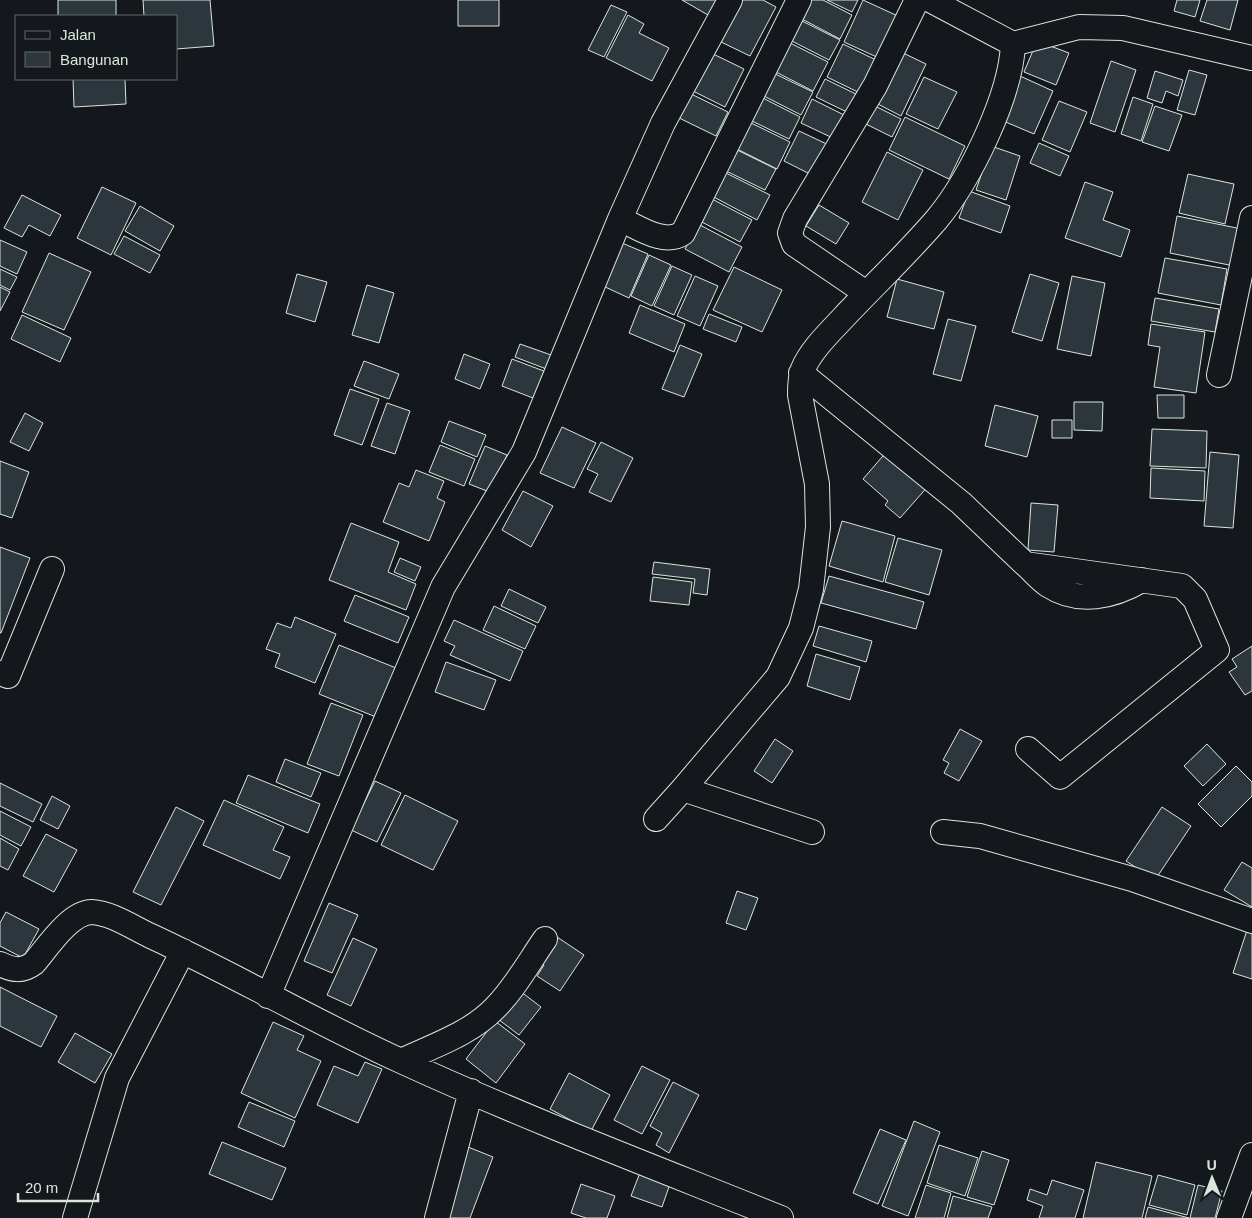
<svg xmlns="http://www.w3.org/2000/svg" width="1252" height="1218" font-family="Helvetica,sans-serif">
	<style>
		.building { fill: #2c363c; stroke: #d8e6dc }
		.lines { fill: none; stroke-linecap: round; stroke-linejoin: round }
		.street-casing { stroke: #d8e6dc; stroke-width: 26 }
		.street { stroke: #14181c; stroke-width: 24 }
	</style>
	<rect width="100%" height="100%" fill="#14181c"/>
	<path class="building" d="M58,0H116V16H58Z
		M143,0H210L214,46L176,49V16H144Z
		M458,0H499V26H458Z
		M682,0H717L708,15Z
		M736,0H763L776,7L750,56L715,39Z
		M809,0H823L852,15L840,39L800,18Z
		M827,0H858L852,12Z
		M863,0L900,17L881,59L844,42Z
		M1177,0H1200L1195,17L1174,11Z
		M1207,0H1238L1230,30L1200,21Z
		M611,5L627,12L604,57L588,50Z
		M628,15L644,24L639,33L669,48L652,81L606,58Z
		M798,19L840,40L829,60L788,39Z
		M786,41L828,62L813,91L772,70Z
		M1037,41L1069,53L1056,85L1024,72Z
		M843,44L880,62L864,95L827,77Z
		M707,51L744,69L725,107L689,89Z
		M899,51L926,64L901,116L874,102Z
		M1111,61L1136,70L1115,132L1090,123Z
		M1189,70L1207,75L1195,115L1177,110Z
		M1155,71L1183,80L1178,96L1166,91L1162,103L1147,98Z
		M771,72L813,92L801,115L760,94Z
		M1020,76L1053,91L1034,134L1001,120Z
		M924,77L957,92L938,129L906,114Z
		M73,79H125L126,104L74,107Z
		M825,79L860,96L851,114L816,97Z
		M687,92L728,112L716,136L675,116Z
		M759,96L800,117L789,139L748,119Z
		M1133,97L1153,104L1141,141L1121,134Z
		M812,99L848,117L837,140L801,123Z
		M1059,101L1087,112L1070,152L1042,140Z
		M873,105L901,119L892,137L864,123Z
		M1155,106L1182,115L1169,151L1142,142Z
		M905,117L965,146L949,179L889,150Z
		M747,121L790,142L777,169L733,147Z
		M799,131L831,146L816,177L784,161Z
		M1039,143L1069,156L1060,176L1030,163Z
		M991,146L1020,156L1006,200L976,190Z
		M733,148L776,169L765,190L722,169Z
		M887,152L923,170L898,220L862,202Z
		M722,171L770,195L757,220L710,195Z
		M1188,174L1234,184L1225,224L1179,213Z
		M1085,182L1113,192L1103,220L1130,230L1121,257L1065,238Z
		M102,187L136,203L111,255L77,238Z
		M969,191L1010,206L1001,233L959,218Z
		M22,195L61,215L50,236L29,225L22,237L4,228Z
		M710,198L752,220L740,242L698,220Z
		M819,205L849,223L836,244L806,226Z
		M140,206L174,226L160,251L125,231Z
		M1177,216L1242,229L1234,266L1170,253Z
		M698,224L742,247L729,272L685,249Z
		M124,236L160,255L150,273L114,254Z
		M0,240L27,252L17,274L0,266Z
		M622,243L648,254L629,298L603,286Z
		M49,253L91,272L64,330L22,312Z
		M649,255L671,265L652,306L631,296Z
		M1165,258L1227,269L1221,305L1158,293Z
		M672,266L692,275L674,315L654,306Z
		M734,267L782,290L762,332L713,310Z
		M0,269L17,277L10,290L0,285Z
		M297,274L327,282L315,322L286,313Z
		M1030,274L1059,283L1042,341L1012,332Z
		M695,276L718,286L700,326L677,316Z
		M1072,276L1105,283L1091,356L1057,349Z
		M897,279L944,292L934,329L887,317Z
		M367,285L394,293L379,343L352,335Z
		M0,287L10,292L0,311Z
		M1155,298L1219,309L1215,332L1151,321Z
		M640,305L685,324L674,352L629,333Z
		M709,314L742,327L736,342L703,329Z
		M22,315L71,338L60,362L11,339Z
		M948,319L976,326L961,381L933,374Z
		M1151,324L1205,332L1196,393L1154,387L1160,347L1148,345Z
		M520,344L554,356L549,370L515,357Z
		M680,345L702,354L684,397L662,389Z
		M464,354L490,364L480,389L455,379Z
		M512,359L549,373L538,400L502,386Z
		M364,361L399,374L389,399L354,386Z
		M350,389L379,399L362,445L334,435Z
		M1157,395H1184V418H1158Z
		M1074,402H1103L1102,431L1074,430Z
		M387,403L410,411L395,454L371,446Z
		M995,405L1038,416L1027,457L985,446Z
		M25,413L43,423L29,451L10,442Z
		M1052,420H1072V438H1052Z
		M449,421L486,435L477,457L441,442Z
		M562,427L596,443L574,488L540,473Z
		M1152,429L1207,431L1206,468L1150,466Z
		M601,442L633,458L611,502L589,492L598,474L587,469Z
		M440,445L475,459L464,486L429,472Z
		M485,446L507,455L492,493L469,484Z
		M889,449L930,484L900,518L885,505L888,501L863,479Z
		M1210,452L1239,455L1233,528L1204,526Z
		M0,461L29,472L12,518L0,514Z
		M1151,468L1205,471L1204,501L1150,498Z
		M416,470L444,481L437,498L445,502L429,541L383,522L399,483L409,487Z
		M523,491L553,506L531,547L502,530Z
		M1031,503L1058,505L1054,552L1028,550Z
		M842,521L895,536L883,582L829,566Z
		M351,523L399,542L388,572L416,584L406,610L329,580Z
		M898,538L942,550L929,595L885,582Z
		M0,547L30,558L1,633H0Z
		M400,558L421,567L415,581L394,572Z
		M654,562L710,569L707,595L693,593L695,579L652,574Z
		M829,576L924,602L916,629L821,603Z
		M653,577L692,582L689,605L650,601Z
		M509,589L546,607L538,623L501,606Z
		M355,595L409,617L398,643L344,621Z
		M494,606L536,626L525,649L483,630Z
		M295,617L336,634L315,683L275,667L280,654L266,649L277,623L291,628Z
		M454,620L523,651L510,681L450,655L455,646L444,641Z
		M819,626L872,641L866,662L813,646Z
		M339,645L401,670L381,719L319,694Z
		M1252,646V691L1245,695L1229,672L1237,667L1232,659Z
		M816,654L860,667L850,700L807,686Z
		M446,662L496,680L484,710L435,692Z
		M331,703L363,715L339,776L307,764Z
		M960,729L982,741L959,781L944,773L949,763L943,760Z
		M775,739L793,751L772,783L754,771Z
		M1207,744L1226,764L1203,786L1184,766Z
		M285,759L321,773L311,797L276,782Z
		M1236,766L1252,782V796L1221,827L1198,804Z
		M248,775L320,804L308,833L236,803Z
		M375,781L401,793L377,842L351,830Z
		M0,783L42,804L33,822L0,806Z
		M405,795L458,821L433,870L381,845Z
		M52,796L70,806L58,829L40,820Z
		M224,800L284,827L273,850L290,857L280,879L203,845Z
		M176,807L204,821L161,905L133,892Z
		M1162,807L1191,826L1155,880L1126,861Z
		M0,811L31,827L21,846L0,835Z
		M46,834L77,850L54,892L23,876Z
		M0,838L19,849L8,870L0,866Z
		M1242,862L1252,868V907L1224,890Z
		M737,891L758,898L746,930L726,923Z
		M329,903L358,915L332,973L304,961Z
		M6,912L39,929L23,958L0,946V923Z
		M1248,927L1252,929V979L1233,973Z
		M557,937L584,955L560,991L537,976L544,965L540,962Z
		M353,938L377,949L351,1006L327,995Z
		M0,987L57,1016L41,1047L0,1026Z
		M516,988L541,1007L519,1035L494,1016Z
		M495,1021L525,1044L496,1083L466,1059Z
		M273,1022L304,1036L297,1050L321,1061L295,1118L241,1093Z
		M75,1033L112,1054L95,1083L58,1062Z
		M365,1062L382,1069L358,1123L317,1105L334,1066L358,1076Z
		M642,1066L670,1080L642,1134L614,1120Z
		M569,1073L610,1095L591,1131L550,1109Z
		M673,1082L699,1095L669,1153L656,1145L662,1133L650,1126Z
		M249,1102L295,1121L284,1147L238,1127Z
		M914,1121L940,1132L908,1216L882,1206Z
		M880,1129L906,1140L878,1204L853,1193Z
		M222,1142L286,1168L272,1200L209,1174Z
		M939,1145L978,1158L965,1196L927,1183Z
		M468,1147L493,1157L470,1218H450L441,1215Z
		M982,1151L1009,1160L994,1205L967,1197Z
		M1096,1162L1152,1176L1142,1218H1083Z
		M641,1170L671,1181L662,1207L631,1196Z
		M1158,1175L1195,1185L1187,1215L1149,1205Z
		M1052,1180L1084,1190L1075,1218H1039L1043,1206L1027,1200L1030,1189L1047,1195Z
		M581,1184L615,1196L607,1218H586L571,1213Z
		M926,1185L951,1193L944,1218H915Z
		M1198,1185L1222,1191L1215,1218H1190Z
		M953,1196L992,1207L988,1218H947Z
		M1148,1207L1189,1218H1145Z"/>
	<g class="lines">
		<defs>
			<path id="street" d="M930,0L1013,44L1079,27L1123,28L1252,58
				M620,219C638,227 664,246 683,233L799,0
				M866,293L794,244L790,233L795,219L875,86L917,0
				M801,373L961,503L1025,564L1182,586L1195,599L1217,650L1060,777L1028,749
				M1219,375L1252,218
				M1025,564C1032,570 1040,580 1048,585C1079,605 1113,597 1142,580
				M0,673L8,676L52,569
				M656,819L683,789
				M812,832L683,789L778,677L801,628L811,589L818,527L817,484L800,395C800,386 800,377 803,369C811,350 829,333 843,318C874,285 907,254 937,219C970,179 1011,96 1013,44
				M943,832L980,836L1132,879L1252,921
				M0,964C13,970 22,972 34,963C47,948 70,912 92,912C112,913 135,929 153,937C237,976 317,1023 401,1061C525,1118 654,1167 781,1218
				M268,996L443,587L524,452L620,219L663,123L730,0
				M401,1061C433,1046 470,1034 495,1008C515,988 529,962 545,939
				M75,1218L117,1078L183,951
				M437,1218L471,1091
				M1229,1218L1252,1155"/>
		</defs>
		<use href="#street" class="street-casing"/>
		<use href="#street" class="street"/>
	</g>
	<rect x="15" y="15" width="162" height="65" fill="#14181c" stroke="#626a69"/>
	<rect x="25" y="31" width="25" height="8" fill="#14181c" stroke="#626a69"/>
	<text x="60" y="40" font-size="15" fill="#d8e6dc">Jalan</text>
	<rect x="25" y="52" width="25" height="15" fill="#2c363c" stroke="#626a69"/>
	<text x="60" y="65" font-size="15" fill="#d8e6dc">Bangunan</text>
	<g transform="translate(1212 1178) rotate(359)" stroke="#14181c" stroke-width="4" paint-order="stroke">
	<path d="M0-4L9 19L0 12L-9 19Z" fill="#d8e6dc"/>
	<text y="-8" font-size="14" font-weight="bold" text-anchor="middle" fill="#d8e6dc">U</text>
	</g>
	<path d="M18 1193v8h80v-8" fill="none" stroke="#d8e6dc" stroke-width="2.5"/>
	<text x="25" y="1193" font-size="15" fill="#d8e6dc" stroke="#14181c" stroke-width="4" paint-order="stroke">20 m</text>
</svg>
